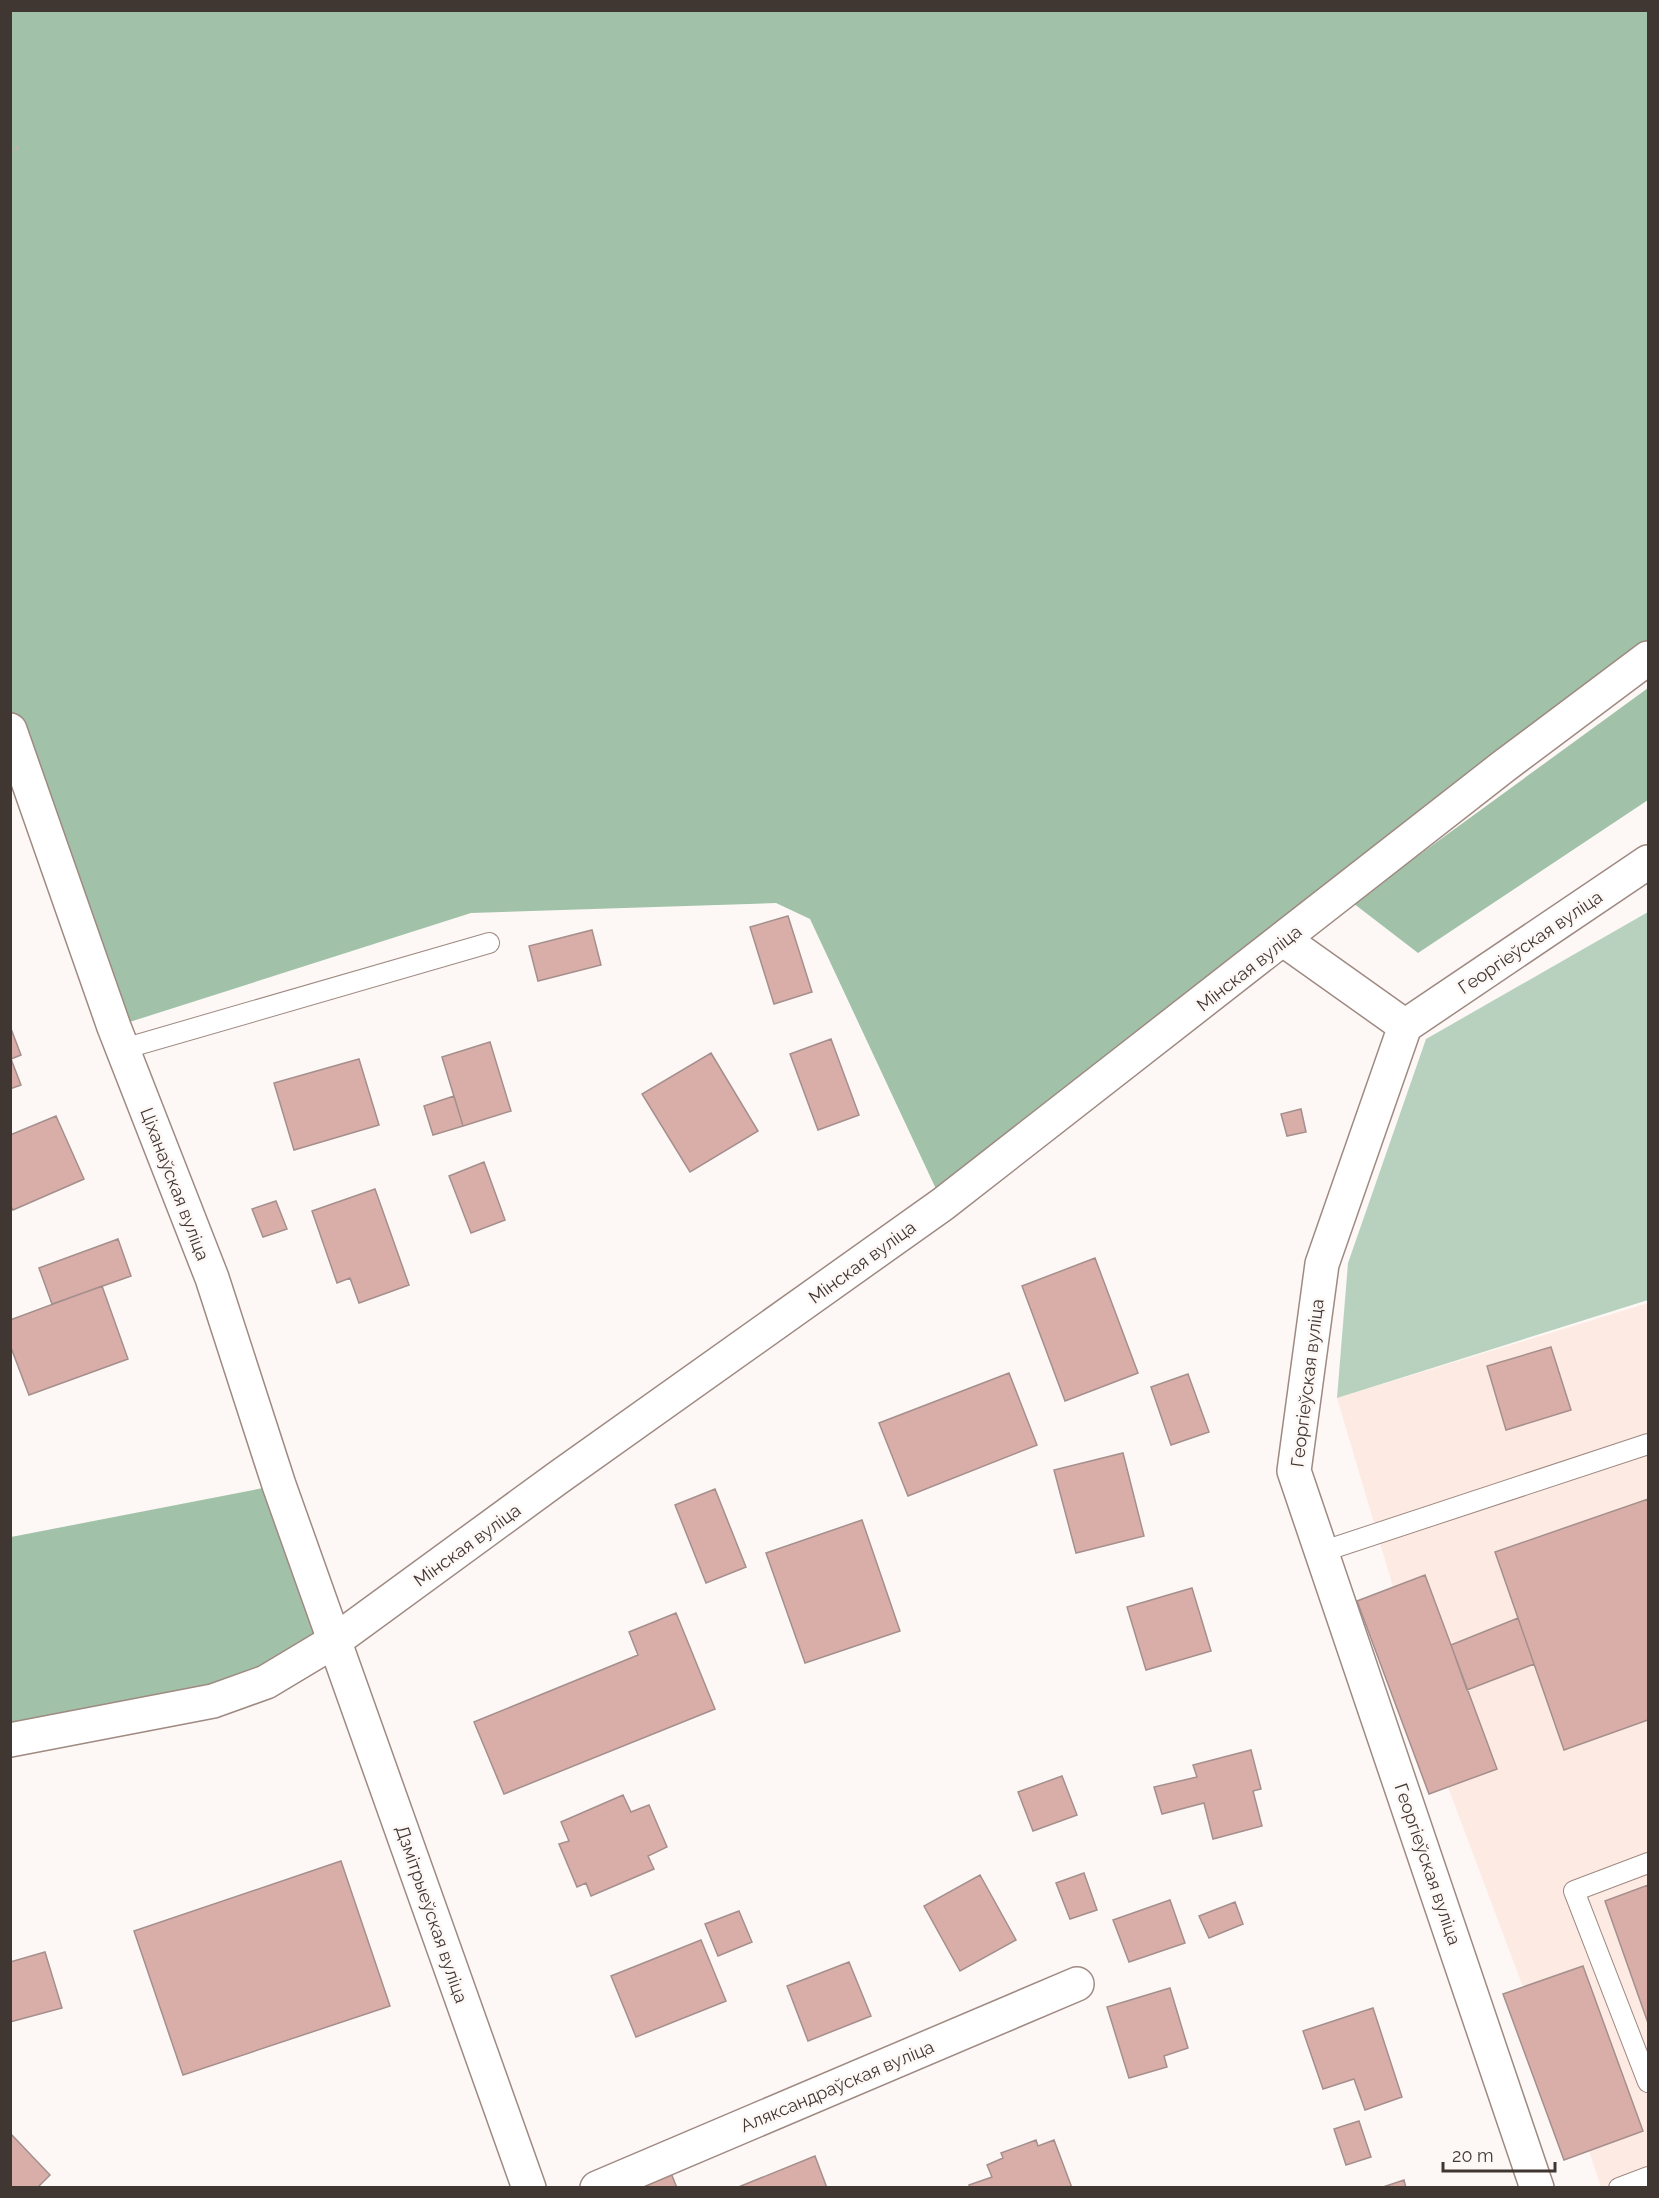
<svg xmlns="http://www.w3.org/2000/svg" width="1659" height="2198" font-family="Raleway,sans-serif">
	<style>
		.built { fill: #fdebe3 }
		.green { fill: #b8d1be }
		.forest { fill: #a1c2a9 }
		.building { fill: #d9aea9; stroke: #a58f8c; stroke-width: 1.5 }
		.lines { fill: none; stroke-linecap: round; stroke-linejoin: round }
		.service-casing { stroke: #9f8a82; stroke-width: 22 }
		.minor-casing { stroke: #9f8a82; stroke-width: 36 }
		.secondary-casing { stroke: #9f8a82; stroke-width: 36 }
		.path { stroke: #bcb5b2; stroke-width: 4; stroke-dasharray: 3 3; stroke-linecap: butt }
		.service { stroke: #fff; stroke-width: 20 }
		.minor { stroke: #fff; stroke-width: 33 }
		.secondary { stroke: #fff; stroke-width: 33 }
		.labels { text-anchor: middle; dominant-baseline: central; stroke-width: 5; stroke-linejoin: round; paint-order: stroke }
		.street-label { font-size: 18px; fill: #403733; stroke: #fdf8f6 }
	</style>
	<rect width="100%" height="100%" fill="#fdf8f6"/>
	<path class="built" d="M1648,1303V2187H1601L1589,2151L1564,2160L1503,1994L1523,1987L1448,1787L1429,1794L1357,1601L1393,1587L1337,1398Z"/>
	<path class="green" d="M1648,912V1300L1337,1398L1348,1263L1426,1039Z"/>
	<path class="forest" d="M10,11H1648V658L943,1204L810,919L776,903L471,913L114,1027L11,730Z
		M1648,688V800L1418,953L1353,903Z
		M279,1485L336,1640L266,1682L11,1740V1537Z"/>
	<path class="building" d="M788,916L812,992L774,1004L750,927Z
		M592,930L601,965L538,981L529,946Z
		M10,1026L21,1055L11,1059L21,1085L10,1089Z
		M831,1039L859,1115L818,1130L790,1054Z
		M490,1042L511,1111L463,1126L442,1057Z
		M711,1053L758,1131L690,1172L642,1094Z
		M359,1059L379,1125L294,1150L274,1083Z
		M454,1096L463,1126L433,1135L424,1106Z
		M1301,1109L1306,1132L1287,1136L1281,1114Z
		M56,1116L84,1179L13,1210L10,1205V1135Z
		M484,1162L505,1220L471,1233L449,1176Z
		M375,1189L409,1285L359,1303L350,1278L337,1283L312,1211Z
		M276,1201L287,1229L263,1237L252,1209Z
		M118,1239L131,1276L52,1304L39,1268Z
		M1095,1258L1138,1373L1065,1401L1022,1286Z
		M102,1286L128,1359L29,1395L10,1345V1320Z
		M1551,1347L1571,1410L1506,1430L1487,1366Z
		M1009,1373L1037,1445L908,1496L879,1423Z
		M1188,1374L1209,1432L1171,1445L1151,1387Z
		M1123,1453L1144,1536L1076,1553L1054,1470Z
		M715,1489L746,1567L706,1583L675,1505Z
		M1648,1499V1720L1564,1750L1495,1552Z
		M862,1520L900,1631L805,1663L766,1553Z
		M1425,1575L1497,1769L1429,1794L1357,1601Z
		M1192,1588L1211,1651L1146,1670L1127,1607Z
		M676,1613L715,1709L504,1794L474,1722L638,1655L629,1632Z
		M1518,1618L1534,1664L1467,1690L1451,1645Z
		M1251,1750L1261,1789L1253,1791L1262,1826L1213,1839L1204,1803L1162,1814L1154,1787L1197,1777L1193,1765Z
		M1062,1776L1077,1815L1033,1831L1018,1792Z
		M623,1795L631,1812L649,1805L667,1847L648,1856L654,1869L591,1896L586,1883L577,1887L559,1844L569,1841L561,1822Z
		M341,1861L390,2006L183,2075L134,1931Z
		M1084,1873L1097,1910L1070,1919L1056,1883Z
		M980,1875L1016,1940L960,1971L924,1906Z
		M1648,1885V2023L1605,1901Z
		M1170,1900L1185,1943L1129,1962L1113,1920Z
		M1235,1902L1243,1924L1209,1938L1199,1916Z
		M739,1911L752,1942L718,1956L705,1924Z
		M701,1940L726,2001L636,2037L611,1976Z
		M45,1952L62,2008L10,2022V1962Z
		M849,1962L871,2016L808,2041L787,1986Z
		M1583,1966L1643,2131L1564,2160L1503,1994Z
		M1170,1988L1188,2048L1164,2056L1167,2067L1129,2078L1107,2007Z
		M1373,2008L1402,2097L1365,2110L1354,2079L1323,2089L1303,2031Z
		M1359,2121L1371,2157L1346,2165L1334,2129Z
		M10,2133L50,2175L37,2188H10Z
		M1036,2140L1038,2146L1054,2140L1072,2188H970L969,2185L992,2177L987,2165L1003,2158L1001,2153Z
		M815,2156L827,2188H736Z
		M671,2173L677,2188H639Z
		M1404,2180L1406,2188H1380Z"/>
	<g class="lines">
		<defs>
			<path id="service" d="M123,1049L489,943
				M1321,1552L1648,1444
				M1648,1863L1574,1891L1648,2082
				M1619,2188L1648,2177"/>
			<path id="minor" d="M10,730L114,1027L212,1278L279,1485L529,2188
				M1284,940L1405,1026
				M597,2188L1077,1984
				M1537,2188L1294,1471L1322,1264L1405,1026L1648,862"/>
			<path id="secondary" d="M10,1740L213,1701L266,1682L336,1640L559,1477L943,1204L1504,766L1648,658"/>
		</defs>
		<use href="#service" class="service-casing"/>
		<use href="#minor" class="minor-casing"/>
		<use href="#secondary" class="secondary-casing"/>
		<path class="path" d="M10,151L18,147"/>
		<use href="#service" class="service"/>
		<use href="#minor" class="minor"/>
		<use href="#secondary" class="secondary"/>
	</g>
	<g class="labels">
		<g class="street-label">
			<text transform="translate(1530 942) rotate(-34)">Георгіеўская вуліца</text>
			<text transform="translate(1249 968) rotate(-38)">Мінская вуліца</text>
			<text transform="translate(175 1184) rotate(69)">Ціханаўская вуліца</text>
			<text transform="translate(862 1262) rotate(-36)">Мінская вуліца</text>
			<text transform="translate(1307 1383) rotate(-83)">Георгіеўская вуліца</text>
			<text transform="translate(467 1545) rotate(-36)">Мінская вуліца</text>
			<text transform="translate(1428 1864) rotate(71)">Георгіеўская вуліца</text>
			<text transform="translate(432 1914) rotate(71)">Дзмітрыеўская вуліца</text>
			<text transform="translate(837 2086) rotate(-23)">Аляксандраўская вуліца</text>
		</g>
	</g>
	<rect width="1659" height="2198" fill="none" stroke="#403733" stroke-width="24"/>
	<path d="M1443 2162v9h112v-9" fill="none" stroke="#403733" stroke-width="3"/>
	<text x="1452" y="2162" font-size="18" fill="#403733" stroke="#fdf8f6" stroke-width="4.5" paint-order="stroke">20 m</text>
</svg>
